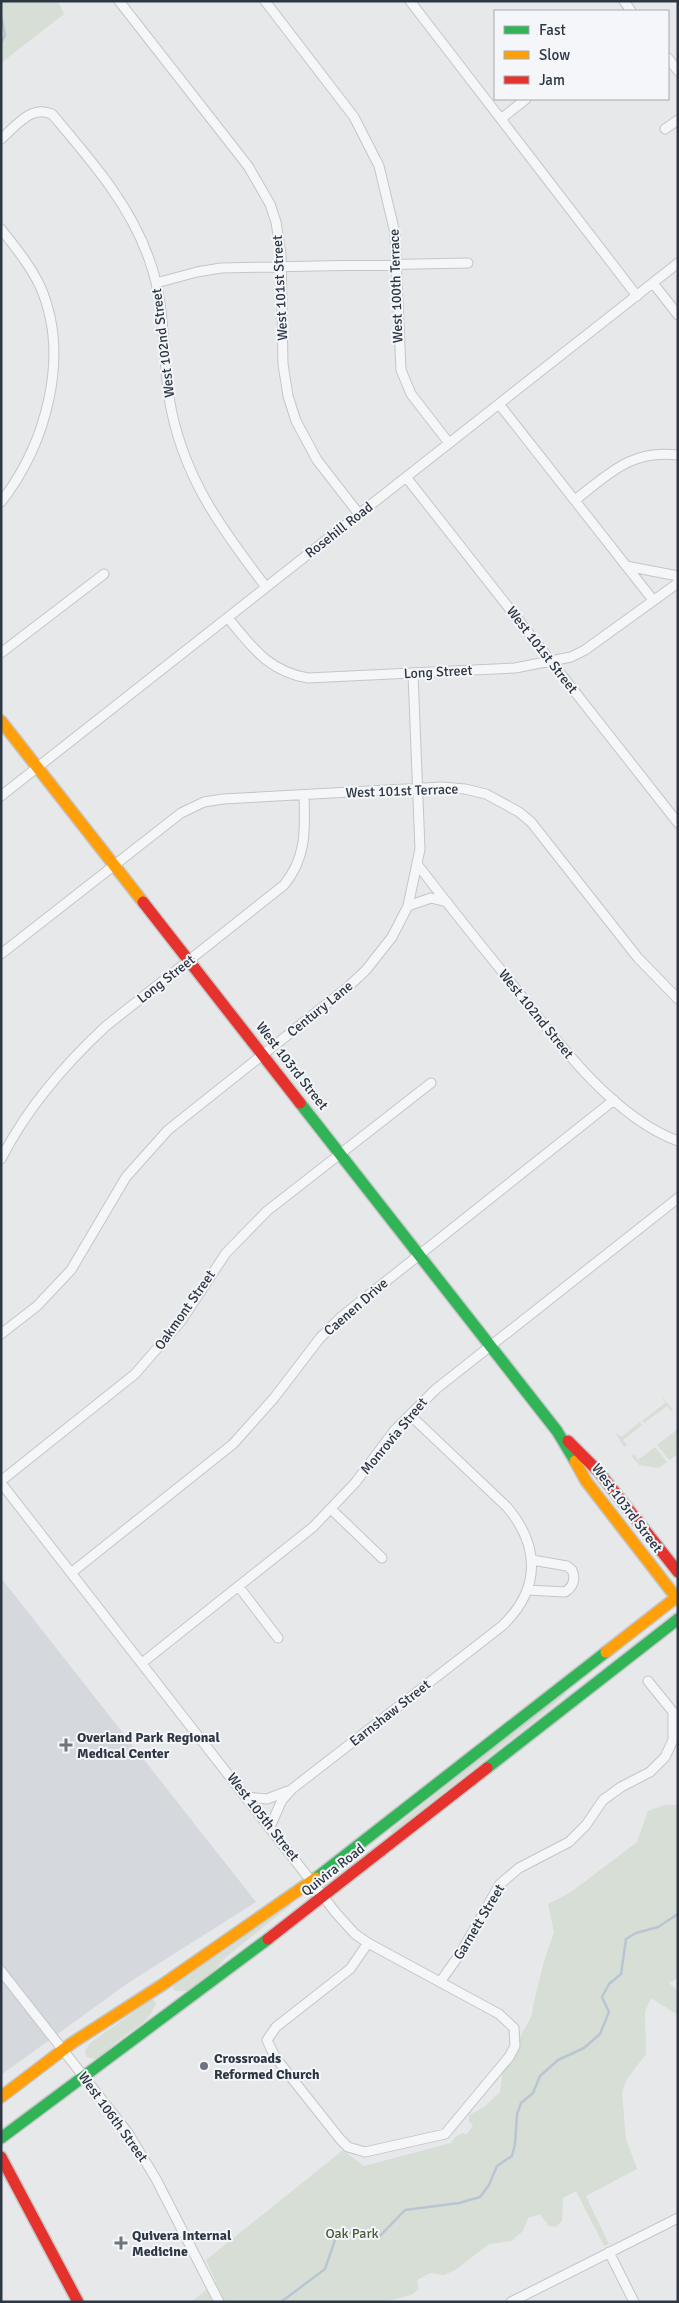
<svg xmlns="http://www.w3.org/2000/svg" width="679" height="2303" font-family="Signika,sans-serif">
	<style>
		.built { fill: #d5d8dd }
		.green { fill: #d7ded6 }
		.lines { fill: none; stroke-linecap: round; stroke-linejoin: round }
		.stream { stroke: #b7c6d2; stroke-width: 2.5 }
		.street-casing { stroke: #c4c6c8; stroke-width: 11 }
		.fast-casing { stroke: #c4c6c8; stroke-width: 14 }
		.slow-casing { stroke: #c4c6c8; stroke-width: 14 }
		.jam-casing { stroke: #c4c6c8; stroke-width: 14 }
		.street { stroke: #f5f6f7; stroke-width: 9 }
		.fast { stroke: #30b455; stroke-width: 11 }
		.slow { stroke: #ff9f0a; stroke-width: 11 }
		.jam { stroke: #e5322d; stroke-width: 11 }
		.poi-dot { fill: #6e757d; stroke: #f4f6f9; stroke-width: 2 }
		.labels { text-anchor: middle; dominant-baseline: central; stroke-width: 4; stroke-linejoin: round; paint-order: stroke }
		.street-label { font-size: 14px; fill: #2d3743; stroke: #f4f6f9 }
		.poi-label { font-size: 14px; font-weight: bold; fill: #2d3743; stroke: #f4f6f9; text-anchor: start }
		.park-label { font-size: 14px; fill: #445e3b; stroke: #f4f6f9 }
	</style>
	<rect width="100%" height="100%" fill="#e6e8ea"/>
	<path class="built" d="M1,1578L256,1902L128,1983L1,2075Z"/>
	<path class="green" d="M1,1H58L64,14L1,63Z
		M661,1396L673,1410L671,1411L667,1406L644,1423L642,1421L665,1403Z
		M640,1422L642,1425L623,1440L627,1445L624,1447L615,1432L621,1437Z
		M678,1429V1454L669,1460L657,1445Z
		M655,1447L667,1462L659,1468L639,1465L632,1457L634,1454L638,1460Z
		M564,1691L566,1693L553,1706L392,1833L390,1831Z
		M665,1805H678V1978L669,1983L678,1991V2015L651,1998L645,2012L646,2054L627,2079L622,2093L626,2139L637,2169L586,2196L609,2244L604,2246L576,2191L563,2198L562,2221L556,2227L549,2226L540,2214L528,2218L523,2231L511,2241L489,2244L455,2270L444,2275L430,2273L417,2280L419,2289L411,2295L383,2302H191L216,2282L206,2260L343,2150L364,2166L451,2143L455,2137L463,2133L466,2135L473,2126L469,2121V2115L484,2107L500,2092L503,2069L532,2015L533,2006L544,1961L554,1932L548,1904L571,1892L637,1842L648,1811Z
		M290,1903L291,1905L226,1957L205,1981L187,1991H176L173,1989L175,1983Z
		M152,1999L156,2003C151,2021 134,2028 120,2039C111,2046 105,2053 95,2059L86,2057L85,2051L90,2043Z"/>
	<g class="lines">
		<path class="stream" d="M1,16L5,35L1,43
			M281,2302L325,2269L335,2240L345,2232L357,2233L373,2239L379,2237L405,2210L459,2203L480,2197L489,2185L497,2166L512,2156L515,2144L517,2114L521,2103L533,2093L540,2076L558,2060L584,2048L600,2034L609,2012L602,1997L609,1984L621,1974L626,1939L636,1933L658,1927L678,1914"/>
		<defs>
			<path id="street" d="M119,1L248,166L270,204L276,222L281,254L283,364L288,396L296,421L317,460L359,514
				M265,1L354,117L379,166L395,233L401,370L411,394L449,443
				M410,1L637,296
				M624,1L631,11
				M668,58L678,71
				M502,118L526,99
				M665,129L678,120
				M1,139C17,125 31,105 52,114C89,158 130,204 149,259C166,305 162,350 169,397C181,474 220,527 266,587
				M1,229C15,247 30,265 40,286C71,356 46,444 1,502
				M156,283L197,272L221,268L468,263
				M653,283L678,315
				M499,404L653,600
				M406,477L678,823
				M575,500C609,474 631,449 678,455
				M626,566L678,576
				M228,618C252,647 268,671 308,678L515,668L571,657L585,650L678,583
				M1,653L104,574
				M1,796L678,263
				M417,864C447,903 478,942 509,980C552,1035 610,1116 678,1141
				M408,906L431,898L447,902
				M1,954L181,813L204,802L223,799L442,787L465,789L486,794L519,812L531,822L638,958L678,999
				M1,1159C27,1108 64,1065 106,1026L284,885C307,857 305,829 304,795
				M1,1334L37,1306L71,1270L126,1177L168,1130L348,987L366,970L392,937L408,906L420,849L413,674
				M1,1481L135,1374L181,1321L226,1253L267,1211L431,1083
				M1,1483L336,1913L355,1934L368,1943L499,2014L514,2028L515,2046L509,2057L445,2134L365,2152L348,2147L340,2139L275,2057L267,2040L276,2027L350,1969L368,1943
				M331,1509L382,1558
				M71,1573L233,1444L274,1398L320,1338L341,1317L614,1100
				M239,1587L278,1638
				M527,1590L565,1592C573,1587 576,1579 572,1570L567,1566L532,1560
				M142,1663L313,1527L355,1483L394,1431L436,1389L678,1198
				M247,1797L267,1799L288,1791
				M270,1827L282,1800L292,1789L502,1626C541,1589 540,1546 507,1507L410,1415
				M1,1971L128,2133L156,2179L219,2302
				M440,1982L460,1954L500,1884L519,1868L569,1842L586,1825L603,1800L621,1787L650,1772L665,1757L673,1740V1712L648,1681
				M609,2252L634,2302
				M511,2302L678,2218"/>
			<path id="fast" d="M300,1103L557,1431L575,1461
				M487,1768L678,1619
				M316,1878L606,1652
				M1,2138L268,1939"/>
			<path id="slow" d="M1,721L143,902
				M575,1461L586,1481L678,1600
				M606,1652L678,1596
				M1,2097L72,2043L162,1985L316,1878"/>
			<path id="jam" d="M143,902L300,1103
				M568,1441L598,1471L678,1572
				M268,1939L487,1768
				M1,2157L78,2302"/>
		</defs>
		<use href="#street" class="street-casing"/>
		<use href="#fast" class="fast-casing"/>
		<use href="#slow" class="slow-casing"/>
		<use href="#jam" class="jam-casing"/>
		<use href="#street" class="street"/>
		<use href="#fast" class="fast"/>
		<use href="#slow" class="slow"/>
		<use href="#jam" class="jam"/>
	</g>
	<g class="poi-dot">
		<path d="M63.5 1737.5h5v5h5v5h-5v5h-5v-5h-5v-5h5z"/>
		<circle cx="204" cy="2066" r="5"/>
		<path d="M118.5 2235.5h5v5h5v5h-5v5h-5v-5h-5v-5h5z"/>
	</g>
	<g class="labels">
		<g class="street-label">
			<text transform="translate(396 286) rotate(-92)">West 100th Terrace</text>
			<text transform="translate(280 288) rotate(-93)">West 101st Street</text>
			<text transform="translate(163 343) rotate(-97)">West 102nd Street</text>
			<text transform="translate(339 530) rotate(-38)">Rosehill Road</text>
			<text transform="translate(542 650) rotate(52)">West 101st Street</text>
			<text transform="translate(438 672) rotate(-3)">Long Street</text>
			<text transform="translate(402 791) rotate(-2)">West 101st Terrace</text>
			<text transform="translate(166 979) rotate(-38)">Long Street</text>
			<text transform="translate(320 1009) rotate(-39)">Century Lane</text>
			<text transform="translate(536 1014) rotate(51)">West 102nd Street</text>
			<text transform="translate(292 1066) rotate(52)">West 103rd Street</text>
			<text transform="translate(356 1307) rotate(-41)">Caenen Drive</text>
			<text transform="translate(185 1310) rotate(-55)">Oakmont Street</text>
			<text transform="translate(394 1436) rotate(-50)">Monrovia Street</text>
			<text transform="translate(627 1508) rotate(53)">West 103rd Street</text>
			<text transform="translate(390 1713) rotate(-38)">Earnshaw Street</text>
			<text transform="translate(263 1817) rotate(52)">West 105th Street</text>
			<text transform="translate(333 1870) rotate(-38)">Quivira Road</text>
			<text transform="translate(479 1922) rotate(-59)">Garnett Street</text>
			<text transform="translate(113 2117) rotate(54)">West 106th Street</text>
		</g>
		<g class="poi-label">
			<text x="77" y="1737">Overland Park Regional<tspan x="77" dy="16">Medical Center</tspan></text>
			<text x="214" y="2058">Crossroads<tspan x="214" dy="16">Reformed Church</tspan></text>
			<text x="132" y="2235">Quivera Internal<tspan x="132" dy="16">Medicine</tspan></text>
		</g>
		<g class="park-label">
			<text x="352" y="2233">Oak Park</text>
		</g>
	</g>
	<rect width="679" height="2303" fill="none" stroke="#2d3743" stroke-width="5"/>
	<rect x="494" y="10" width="175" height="90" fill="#f4f6f9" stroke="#a4aab0"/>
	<rect x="504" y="26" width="25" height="8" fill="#30b455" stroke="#a4aab0"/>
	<text x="539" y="35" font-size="15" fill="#2d3743">Fast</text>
	<rect x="504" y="51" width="25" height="8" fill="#ff9f0a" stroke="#a4aab0"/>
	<text x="539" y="60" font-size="15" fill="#2d3743">Slow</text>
	<rect x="504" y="76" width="25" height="8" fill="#e5322d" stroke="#a4aab0"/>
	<text x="539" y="85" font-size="15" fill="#2d3743">Jam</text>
</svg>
